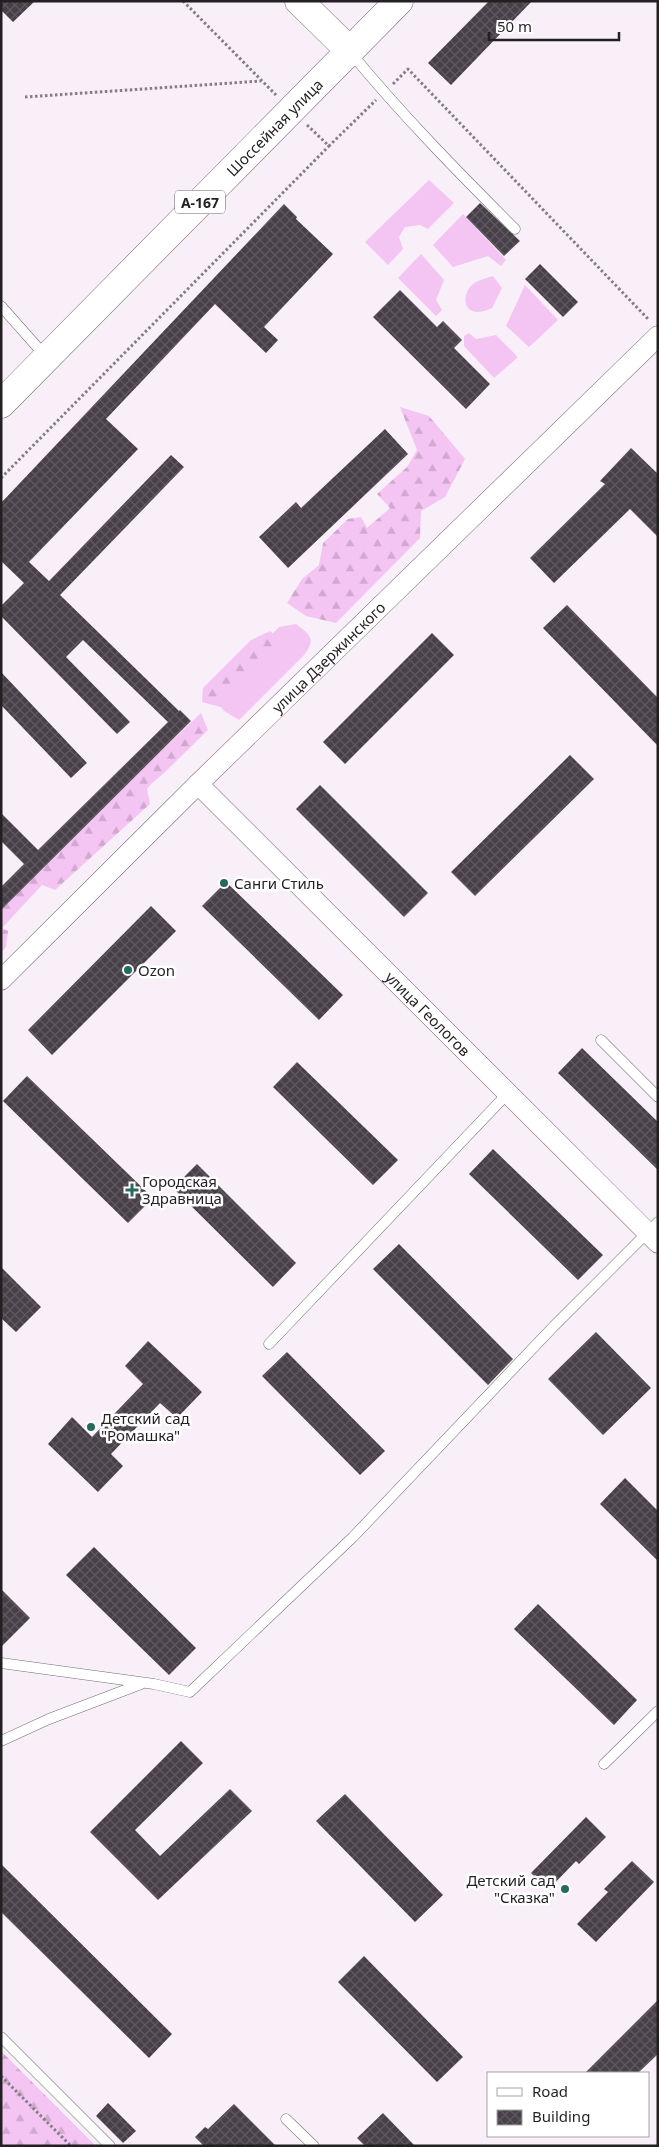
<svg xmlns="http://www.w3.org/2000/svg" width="659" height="2147" font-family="'Noto Sans',sans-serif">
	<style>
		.grass { fill: #f4c5f3 }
		.forest { fill: url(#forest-firs) }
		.building { fill: url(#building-cross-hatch) }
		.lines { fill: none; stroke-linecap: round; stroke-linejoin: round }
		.lane-casing { stroke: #746c74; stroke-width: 11 }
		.street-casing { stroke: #746c74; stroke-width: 21 }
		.secondary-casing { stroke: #746c74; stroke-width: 29 }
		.highway-casing { stroke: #746c74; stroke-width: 29 }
		.path { stroke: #847e84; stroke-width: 3; stroke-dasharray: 2.5 2.5; stroke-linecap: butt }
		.lane { stroke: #fff; stroke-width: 10 }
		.street { stroke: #fff; stroke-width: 20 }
		.secondary { stroke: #fff; stroke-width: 28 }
		.highway { stroke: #fff; stroke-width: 28 }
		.poi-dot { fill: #266a5c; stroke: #fff; stroke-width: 2 }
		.labels { text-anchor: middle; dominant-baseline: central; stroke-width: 5; stroke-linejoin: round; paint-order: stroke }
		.shield { fill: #fff; stroke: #656265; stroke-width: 1 }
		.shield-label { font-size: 14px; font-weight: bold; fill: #231f23 }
		.street-label { font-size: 15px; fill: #231f23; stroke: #fff }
		.poi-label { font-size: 15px; fill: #231f23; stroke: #fff; text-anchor: start }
	</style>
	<defs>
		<pattern id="forest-firs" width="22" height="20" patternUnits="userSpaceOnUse" patternTransform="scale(1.25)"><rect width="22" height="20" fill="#f4c5f3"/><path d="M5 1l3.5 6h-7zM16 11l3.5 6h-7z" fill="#d1a9d0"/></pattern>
		<pattern id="building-cross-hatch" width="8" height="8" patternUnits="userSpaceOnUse" patternTransform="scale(1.25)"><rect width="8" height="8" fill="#484048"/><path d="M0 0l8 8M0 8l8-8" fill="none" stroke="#5f595f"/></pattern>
	</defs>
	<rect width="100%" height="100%" fill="#f9eff8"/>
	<path class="grass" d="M429,180L454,203L428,229L420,225L405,227L399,237L403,249L388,265L365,242Z
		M463,214L506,260L501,266L488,256L453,267L433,245Z
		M421,254L444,280L436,300L442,310L436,316L398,278Z
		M493,276L502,288L492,308C488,310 482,312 477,312C462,311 463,293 472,285C477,280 487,278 493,276Z
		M525,285L558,320L529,347L506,326Z
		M469,333L476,339L496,335L518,357L494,378L464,346V336Z
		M296,624C310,635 316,638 305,654L239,720L224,711L211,695L279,627Z"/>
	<path class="forest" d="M400,407L429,416L465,459L445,497L421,511L420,538L336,623L306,616L287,603L302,579L319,565L323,543L348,519L361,517L367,528L390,508L377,494L407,467L417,450Z
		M270,631L283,642L264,667L220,707L202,702L203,688L251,640Z
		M201,713L208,730L164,773L151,784L147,789L150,804L55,890L42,885L2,928L8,931L6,947L1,952V904Z
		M1,2051L96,2146H1Z"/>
	<path class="building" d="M1,1H35L13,22L1,10Z
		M489,1H532L451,85L428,63Z
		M480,203L520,241L504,256L466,217Z
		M284,204L297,217L296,219L333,254L264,327L278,340L266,353L215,304L106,419L138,449L29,562L49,581L171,455L184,467L60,595L179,711L180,710L191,721L1,910V887L24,864L1,841V813L38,850L168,722L83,640L66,657L130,722L117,734L1,616V606L24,583L1,561V503Z
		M540,264L578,302L563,317L525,279Z
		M400,290L437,327L443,321L462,340L454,348L490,384L466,409L373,317Z
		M385,429L408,454L288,568L259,537L296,502L301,508Z
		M631,448L658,474V537L630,509L554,583L530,558L605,484L600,481Z
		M567,605L658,698V746L543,628Z
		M432,633L454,655L345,764L323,742Z
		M1,672L87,763L71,778L1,705Z
		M570,755L594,779L475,896L451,872Z
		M320,785L428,893L404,917L296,809Z
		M226,882L343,995L319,1020L202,906Z
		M151,906L176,931L52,1055L28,1030Z
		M582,1048L658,1122V1170L558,1073Z
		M297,1062L398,1160L373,1185L273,1087Z
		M27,1076L153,1198L128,1223L3,1101Z
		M493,1149L603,1255L578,1280L469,1174Z
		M197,1164L296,1263L273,1287L173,1188Z
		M399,1244L513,1359L488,1385L373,1269Z
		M1,1267L41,1307L16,1332L1,1318Z
		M596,1332L651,1388L603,1435L548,1379Z
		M148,1341L202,1392L177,1418L160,1403L111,1454L123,1466L98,1492L48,1444L72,1417L92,1437L143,1384L125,1366Z
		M287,1352L385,1451L360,1475L262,1376Z
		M625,1478L658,1511V1561L600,1504Z
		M94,1547L196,1648L169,1675L66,1575Z
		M1,1589L30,1618L1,1647Z
		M538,1604L637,1700L614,1725L514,1629Z
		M181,1741L203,1763L135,1830L160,1856L230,1789L252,1811L158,1900L90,1832Z
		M345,1794L443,1895L415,1922L316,1821Z
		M586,1817L606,1837L579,1864L576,1861L548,1890L531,1873Z
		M632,1861L654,1882L596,1942L577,1924L608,1892L604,1889Z
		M1,1864L172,2034L149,2058L1,1912Z
		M364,1956L463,2057L437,2082L338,1982Z
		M658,2000V2054L638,2073H585Z
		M108,2103L136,2131L123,2143L96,2116Z
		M234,2104L276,2146H204L195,2137L205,2127L208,2129Z
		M383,2113L415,2146H365L357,2138Z"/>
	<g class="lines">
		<defs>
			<path id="lane" d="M351,53C402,115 458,172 515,229
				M1,306L47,358
				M601,1040L658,1097
				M269,1344L508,1093
				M1,1663L154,1684L190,1692L353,1537L554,1326L658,1222
				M1,1741L49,1719L141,1684
				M604,1764L658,1711
				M1,2037L110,2146
				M286,2119L314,2146"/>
			<g id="street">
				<path id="s1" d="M198,784L658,1243"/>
				<path id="s2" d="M1,980L198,784L658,336"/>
			</g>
			<path id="secondary" d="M299,1L350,51"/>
			<g id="highway">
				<path id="s3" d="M1,404L399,1"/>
			</g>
		</defs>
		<use href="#lane" class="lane-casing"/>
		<use href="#street" class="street-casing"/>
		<use href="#secondary" class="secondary-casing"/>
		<use href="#highway" class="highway-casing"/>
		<path class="path" d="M183,1L276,95
			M393,84L408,69L649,320
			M25,97L261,81
			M307,125L329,146L376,100
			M1,478L329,146
			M1,2076L71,2146"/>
		<use href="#lane" class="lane"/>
		<use href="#street" class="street"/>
		<use href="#secondary" class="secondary"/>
		<use href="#highway" class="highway"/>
	</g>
	<g class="poi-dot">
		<circle cx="224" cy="883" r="5"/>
		<circle cx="128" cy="970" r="5"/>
		<path d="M129.5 1182.5h5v5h5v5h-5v5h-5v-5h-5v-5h5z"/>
		<circle cx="91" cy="1427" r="5"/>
		<circle cx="565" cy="1889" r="5"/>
	</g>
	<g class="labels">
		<rect class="shield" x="175" y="190.5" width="50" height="23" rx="4"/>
		<g class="shield-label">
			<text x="200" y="202">А-167</text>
		</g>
		<g class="street-label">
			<text stroke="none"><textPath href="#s3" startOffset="389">Шоссейная улица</textPath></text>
			<text stroke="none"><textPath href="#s2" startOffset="460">улица Дзержинского</textPath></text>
			<text stroke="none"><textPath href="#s1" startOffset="325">улица Геологов</textPath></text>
		</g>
		<g class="poi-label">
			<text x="234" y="883">Санги Стиль</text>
			<text x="138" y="970">Ozon</text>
			<text x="142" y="1181">Городская<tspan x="142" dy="17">Здравница</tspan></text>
			<text x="101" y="1418">Детский сад<tspan x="101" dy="17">"Ромашка"</tspan></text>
			<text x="555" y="1880" text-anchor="end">Детский сад<tspan x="555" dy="17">"Сказка"</tspan></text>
		</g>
	</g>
	<rect width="659" height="2147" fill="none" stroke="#231f23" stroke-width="5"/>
	<rect x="487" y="2072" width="162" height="65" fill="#ffffff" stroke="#a7a5a7"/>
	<rect x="497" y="2088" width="25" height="8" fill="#ffffff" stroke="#a7a5a7"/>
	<text x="532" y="2097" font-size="15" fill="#231f23">Road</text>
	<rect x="497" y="2110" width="25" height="15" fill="url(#building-cross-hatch)" stroke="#a7a5a7"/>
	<text x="532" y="2122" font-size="15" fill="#231f23">Building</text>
	<path d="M489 32v8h130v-8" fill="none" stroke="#231f23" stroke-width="2.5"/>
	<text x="497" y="32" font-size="15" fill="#231f23" stroke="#ffffff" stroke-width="4" paint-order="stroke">50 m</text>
</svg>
